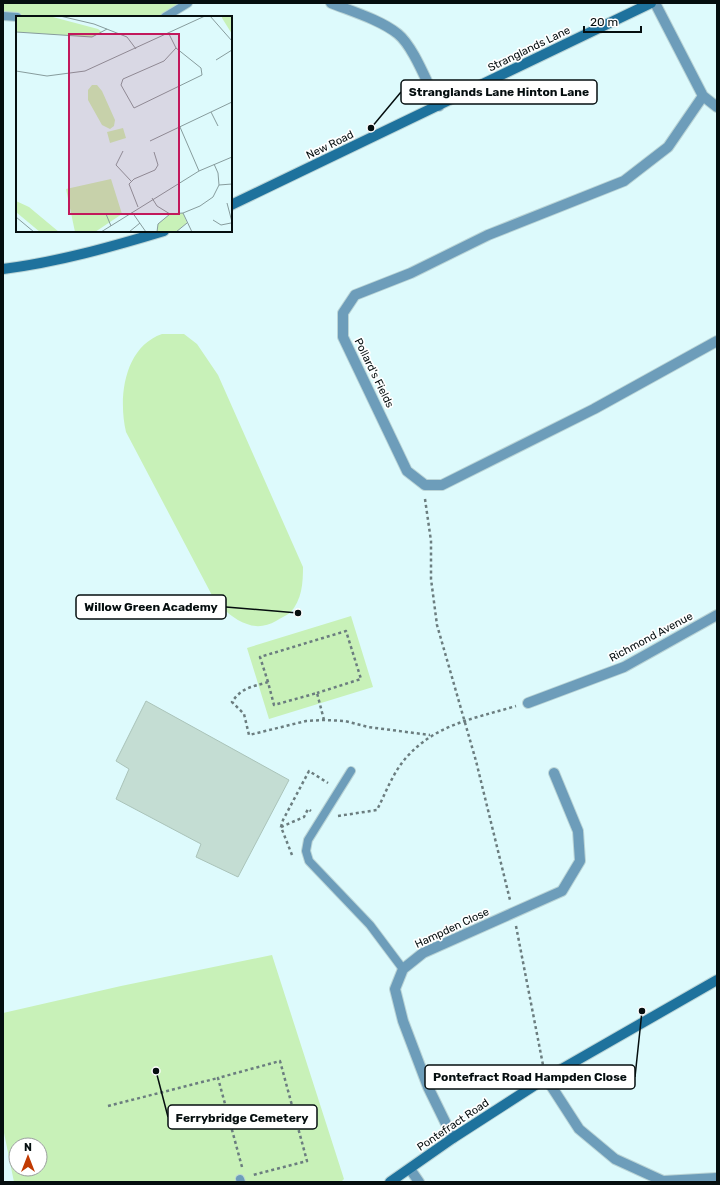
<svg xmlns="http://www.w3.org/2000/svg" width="720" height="1185" font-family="Rubik,sans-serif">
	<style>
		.green { fill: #c8f1b8; fill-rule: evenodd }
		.building { fill: #c4ddd3; stroke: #aac3b9 }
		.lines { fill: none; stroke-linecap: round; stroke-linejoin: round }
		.lane-casing { stroke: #bad4d6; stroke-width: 10 }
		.street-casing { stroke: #bad4d6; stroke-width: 12 }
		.secondary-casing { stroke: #bad4d6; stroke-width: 12 }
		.path { stroke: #6b7d7f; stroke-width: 2.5; stroke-dasharray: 3 3; stroke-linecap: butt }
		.lane { stroke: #6d9dba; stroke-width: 8 }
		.street { stroke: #6d9dba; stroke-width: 10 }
		.secondary { stroke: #1e729d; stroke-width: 10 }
		.labels { text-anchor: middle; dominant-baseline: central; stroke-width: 3.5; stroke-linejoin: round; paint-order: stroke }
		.street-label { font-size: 11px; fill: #050e0f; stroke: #fff }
		.inset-road { fill: none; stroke: #879c9d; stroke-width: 1 }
		.view { fill: #c2185b; fill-opacity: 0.15; stroke: #c2185b; stroke-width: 2 }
		.inset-edge { fill: none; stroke: #050e0f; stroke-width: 2 }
		.leader { fill: none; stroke: #050e0f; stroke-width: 1.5 }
		.callout-dot { fill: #050e0f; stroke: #fff; stroke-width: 1.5 }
		.callout { fill: #fff; stroke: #050e0f; stroke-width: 1.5 }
		.callout-label { font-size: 12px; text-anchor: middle; font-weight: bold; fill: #050e0f }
	</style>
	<rect width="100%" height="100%" fill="#ddfafc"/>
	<path class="green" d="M3,3H188L165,17H30L3,15Z
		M162,334H184L197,344L218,375L303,567C303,583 302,600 290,613C286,616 280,618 276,621C267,626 257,628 247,624C234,620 225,610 215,601L126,432C118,398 124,347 162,334Z
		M351,616L373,687L269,719L247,648Z
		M272,955L344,1179L341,1182H14L3,1128V1013L121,986ZM16,1145H40V1169H16Z"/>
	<path class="building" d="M146,701L289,780L238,877L196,857L201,844L116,799L129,769L116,761Z"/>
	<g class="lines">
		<defs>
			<path id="lane" d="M3,16L17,17
				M165,17L188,3
				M351,771L308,840L306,851L309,861L370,925L403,969
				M240,1179L241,1182"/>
			<path id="street" d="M331,3C351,11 381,20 398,34C414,47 428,86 439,106
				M655,3L703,96L717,107
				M703,96L668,147L624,181L488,235L411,273L355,295L343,313V337L407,471L425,485H442L594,409L717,341
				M528,703L624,667L717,615
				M546,1078L579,1129L615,1159L663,1181L717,1178
				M453,1138L428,1087L403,1021L395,989L403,969L423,953L562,891L580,861L578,831L554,773
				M410,1169L419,1182"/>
			<path id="secondary" d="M231,205L651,3
				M3,269C58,262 111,247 164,231
				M390,1182L453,1138L546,1078L717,980"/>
		</defs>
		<use href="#lane" class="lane-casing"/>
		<use href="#street" class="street-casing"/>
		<use href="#secondary" class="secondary-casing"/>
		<path class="path" d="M425,499L431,541V579L437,625L476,761L510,900
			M268,682L260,657L346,631L361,679L317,693
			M324,720L317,693L274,705L268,682C252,687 242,687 232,702L244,714L249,735L306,721L324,720L345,721L368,727L430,735
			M338,816L377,810C385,794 393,773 405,759C435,724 473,719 516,706
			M281,827L304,817L308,809L311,811
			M292,855L281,827L283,820L309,771L328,783
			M516,926L543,1065
			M108,1106L218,1078
			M242,1167L218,1078L280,1061L307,1161L253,1175"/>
		<use href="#lane" class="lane"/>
		<use href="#street" class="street"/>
		<use href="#secondary" class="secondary"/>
	</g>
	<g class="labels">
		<g class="street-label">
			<text transform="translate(529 49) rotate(-26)">Stranglands Lane</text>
			<text transform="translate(330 145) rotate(-26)">New Road</text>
			<text transform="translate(374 373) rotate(64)">Pollard's Fields</text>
			<text transform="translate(651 637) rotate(-28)">Richmond Avenue</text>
			<text transform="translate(452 928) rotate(-25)">Hampden Close</text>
			<text transform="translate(453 1125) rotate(-34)">Pontefract Road</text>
		</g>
	</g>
	<g transform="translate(16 16)">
		<rect width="216" height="216" fill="#ddfafc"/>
		<path d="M0,0H33L82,13L86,16L76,21L0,16ZM206,0H216V18L206,2ZM76,69H81L86,75L99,104L98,110L94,113L86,109L72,84V74ZM107,112L110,122L94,127L91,116ZM95,163L106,198L79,216H59L50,173ZM0,185L13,191L43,216H24L0,196ZM167,197L171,207L160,216H141L142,208L154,198Z" fill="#c8f1b8"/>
		<path class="inset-road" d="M44,0L78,8L111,21L120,33M194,0L216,25M0,16L76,21L91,13M153,18L160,32L185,52L186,59L118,92L105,69L107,63L148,45L160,32M200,44L216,34M0,55L31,60L69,55L189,0M195,96L202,110M164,111L183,155M134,125L216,86M107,135L100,149L115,165M203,169L216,168M136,182L141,190L154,198L167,197L184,190L197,181L203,169L202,157L198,148M211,187L216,206M122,191L113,168L118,163L139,154L142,149L138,136M116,196L130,216M167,197L176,216M90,198L95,210M0,201L18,216M197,204L205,209L215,207M85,216L183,155L216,141M113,216L124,207M141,216L142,208L154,198M160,216L171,207"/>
		<path class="view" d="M53,18H163V198H53Z"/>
		<rect width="216" height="216" class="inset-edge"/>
	</g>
	<path class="leader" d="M371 128L401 92M298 613L226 607M642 1011L635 1077M156 1071L168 1117"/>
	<g class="callout-dot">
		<circle cx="371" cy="128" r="4"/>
		<circle cx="298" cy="613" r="4"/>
		<circle cx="642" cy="1011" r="4"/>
		<circle cx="156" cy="1071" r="4"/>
	</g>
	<g class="callout">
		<rect x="401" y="80" width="196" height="24" rx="4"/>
		<rect x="76" y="595" width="150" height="24" rx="4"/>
		<rect x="425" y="1065" width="210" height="24" rx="4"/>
		<rect x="168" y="1105" width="149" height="24" rx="4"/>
	</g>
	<g class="callout-label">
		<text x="499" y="96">Stranglands Lane Hinton Lane</text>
		<text x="151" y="611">Willow Green Academy</text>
		<text x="530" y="1081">Pontefract Road Hampden Close</text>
		<text x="242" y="1122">Ferrybridge Cemetery</text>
	</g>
	<rect width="720" height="1185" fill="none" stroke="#050e0f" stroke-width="8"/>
	<g transform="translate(28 1157)"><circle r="19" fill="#ffffff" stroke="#9b9f9f"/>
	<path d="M0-3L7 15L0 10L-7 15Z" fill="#c13a02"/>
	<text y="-6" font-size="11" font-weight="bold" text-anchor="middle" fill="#050e0f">N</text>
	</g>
	<path d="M584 26v6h57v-6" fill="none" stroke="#050e0f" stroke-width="2"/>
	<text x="590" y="26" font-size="12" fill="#050e0f" stroke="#ffffff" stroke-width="3" paint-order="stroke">20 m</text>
</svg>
